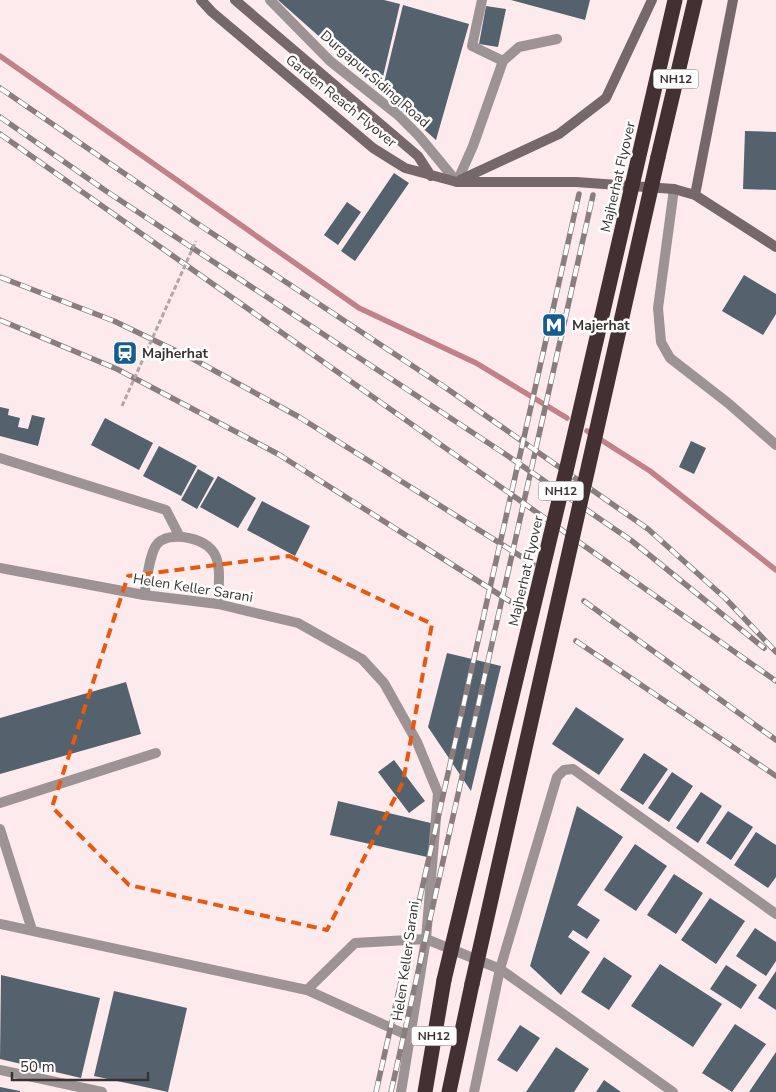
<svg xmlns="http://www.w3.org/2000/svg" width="776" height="1092" font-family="'Nunito Sans',sans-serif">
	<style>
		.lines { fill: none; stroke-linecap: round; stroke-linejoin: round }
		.stream { stroke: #c2808b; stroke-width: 5.5 }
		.building { fill: #54626e }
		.lane { stroke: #9d9394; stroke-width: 10 }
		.street { stroke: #9d9394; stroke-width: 10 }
		.secondary { stroke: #76686a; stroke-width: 10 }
		.highway { stroke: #423033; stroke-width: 15 }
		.rail-casing { stroke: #8a7d7e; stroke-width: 5.5 }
		.rail { stroke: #fff; stroke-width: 4; stroke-dasharray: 11; stroke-linecap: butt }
		.path-bridge { stroke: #b5a5a7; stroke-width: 3; stroke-dasharray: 5 2.5; stroke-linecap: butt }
		.highway-bridge { stroke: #423033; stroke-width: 15 }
		.marked { fill: none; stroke: #e8590c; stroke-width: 4; stroke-dasharray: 10 6; stroke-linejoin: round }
		.labels { text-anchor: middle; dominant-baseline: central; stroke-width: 5; stroke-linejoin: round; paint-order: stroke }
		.shield { fill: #fff; stroke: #756f70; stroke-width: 1 }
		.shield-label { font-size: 12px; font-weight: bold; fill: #3a3132 }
		.street-label { font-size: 14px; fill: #3a3132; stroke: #fff }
		.poi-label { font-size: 14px; font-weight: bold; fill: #3a3132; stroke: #fff; text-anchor: start }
	</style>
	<rect width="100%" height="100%" fill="#fdeaec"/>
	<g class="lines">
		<path class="stream" d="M0,56L359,308L476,363L567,418
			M587,431L650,471L776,570"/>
	</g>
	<path class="building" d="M278,0H384L400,4L382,81L384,83L403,5L469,24L436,140Z
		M511,0H590L585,20Z
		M486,6L506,9L498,47L479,44Z
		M745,131L776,132V190L743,189Z
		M394,173L409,183L355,261L341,251Z
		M347,202L361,212L338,245L324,235Z
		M744,275L776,294V314L763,335L722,311Z
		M0,407L9,409L8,415L20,418L18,427L28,429L32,415L45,418L38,446L0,436Z
		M105,418L153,443L139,470L91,445Z
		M691,441L706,448L694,474L679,467Z
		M159,446L197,466L181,496L143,476Z
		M198,469L214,478L197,509L181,500Z
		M218,476L256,498L238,528L200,507Z
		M262,501L310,526L295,556L247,530Z
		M447,653L501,666L471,791L428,727Z
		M126,682L141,734L0,774V718Z
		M576,707L624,739L599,775L552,744Z
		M644,753L668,769L643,805L620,790Z
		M394,760L425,801L409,813L378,772Z
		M672,772L693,786L669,822L648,808Z
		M701,792L722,806L698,843L676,828Z
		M338,801L435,824L427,857L330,835Z
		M577,806L623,837L577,905L600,920L587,939L573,930L568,937L590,952L561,995L530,966Z
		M728,811L753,827L731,860L706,843Z
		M756,832L776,845V877L768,888L734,865Z
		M635,844L667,866L636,911L604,890Z
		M674,874L703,893L676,934L647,915Z
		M710,898L745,921L716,964L681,940Z
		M755,928L776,942V961L766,976L736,956Z
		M604,957L632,976L609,1010L581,992Z
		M660,964L722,1004L693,1047L631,1006Z
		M726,965L757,985L741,1009L710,989Z
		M776,971V1010L758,998Z
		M1,975L100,998L81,1078L0,1059Z
		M114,991L187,1008L168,1092L94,1076Z
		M735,1024L766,1044L732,1092L702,1073Z
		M520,1025L540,1038L517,1072L497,1060Z
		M556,1047L589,1069L574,1092H526Z
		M776,1052V1092H749Z
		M604,1080L621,1092H596Z
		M0,1087L20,1091V1092H0Z"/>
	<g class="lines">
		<path class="lane" d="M482,0L472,46L503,61
			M457,182L473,146L503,61L519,47L557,39
			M674,189L658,308L661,342L670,358L728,403L776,445
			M0,458L166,510L180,537
			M144,595C147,582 149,552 158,543C164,537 175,536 183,537C226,543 219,570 218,604
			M0,803L156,753
			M0,829L32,930
			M0,1070L102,1092"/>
		<path class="street" d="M270,0L330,61L398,115L419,136L457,182
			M0,568L144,595L218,604L298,623L362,659L384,683L417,742L438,793L426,939L401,1092
			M0,924L307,990L409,1036
			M307,990L355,943L426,939L500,969L673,1092
			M474,1092L500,969L557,777L564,770L573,769L776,914"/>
		<path class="secondary" d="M201,0L212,12L373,148L405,168L457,182H576L674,189L695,195L776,247
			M235,0L418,156L431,176
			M460,180L559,134L606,98L652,0
			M695,195L733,0"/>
		<path class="highway" d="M658,157L695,0
			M425,1092L444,980
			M449,1092L472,984"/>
		<defs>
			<path id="rail" d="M0,88L192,220L446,388L648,529L725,598L776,652
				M0,117L106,191L505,454L632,541L764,648
				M0,134L776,681
				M0,277L114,321L195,360L299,417L533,564
				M0,320L117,369L278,454L522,609
				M584,601L776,740
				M576,641L776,776
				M376,1092L579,194
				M391,1092L593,195"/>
		</defs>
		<use href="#rail" class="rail-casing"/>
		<use href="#rail" class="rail"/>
		<path class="path-bridge" d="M122,406L196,241"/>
		<path class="highway-bridge" d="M444,980L567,467L675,0
			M472,984L658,157"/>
	</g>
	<path class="marked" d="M289,556L432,624L403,782L327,930L129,885L52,807L128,576Z"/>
	<defs>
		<symbol id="metro-square" viewBox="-11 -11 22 22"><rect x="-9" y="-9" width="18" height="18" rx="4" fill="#155d91" stroke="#fff"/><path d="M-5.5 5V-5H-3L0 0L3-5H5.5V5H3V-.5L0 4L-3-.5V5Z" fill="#fff"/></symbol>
		<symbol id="station-square" viewBox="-11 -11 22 22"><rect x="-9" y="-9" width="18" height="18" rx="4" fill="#155d91" stroke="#fff"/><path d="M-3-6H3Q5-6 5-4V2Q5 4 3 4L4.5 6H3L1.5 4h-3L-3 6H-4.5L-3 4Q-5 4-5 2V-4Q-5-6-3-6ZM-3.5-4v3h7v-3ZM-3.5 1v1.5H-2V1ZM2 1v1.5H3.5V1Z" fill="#fff"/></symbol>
	</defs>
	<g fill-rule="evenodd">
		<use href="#metro-square" x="540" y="311" width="28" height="28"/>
		<use href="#station-square" x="111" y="339" width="28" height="28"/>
	</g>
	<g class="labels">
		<g class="shield">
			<rect x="653.5" y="69.5" width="45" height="19" rx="4"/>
			<rect x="538.5" y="481.5" width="45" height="19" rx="4"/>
			<rect x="411.5" y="1026.5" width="45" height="19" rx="4"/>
		</g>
		<g class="shield-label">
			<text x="676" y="79">NH12</text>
			<text x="561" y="491">NH12</text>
			<text x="434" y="1036">NH12</text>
		</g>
		<g class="street-label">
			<text transform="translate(375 79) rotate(41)">Durgapur Siding Road</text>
			<text transform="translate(341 101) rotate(39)">Garden Reach Flyover</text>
			<text transform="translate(618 177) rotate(-77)">Majherhat Flyover</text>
			<text transform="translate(526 571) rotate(-77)">Majherhat Flyover</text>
			<text transform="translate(193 588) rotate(9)">Helen Keller Sarani</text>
			<text transform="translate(406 961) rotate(-82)">Helen Keller Sarani</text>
		</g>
		<g class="poi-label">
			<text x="572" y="325">Majerhat</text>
			<text x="142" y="353">Majherhat</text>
		</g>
	</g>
	<path d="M12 1072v8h136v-8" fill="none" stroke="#3a3132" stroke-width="2.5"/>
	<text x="20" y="1072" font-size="15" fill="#3a3132" stroke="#ffffff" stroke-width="4" paint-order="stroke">50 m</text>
</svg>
